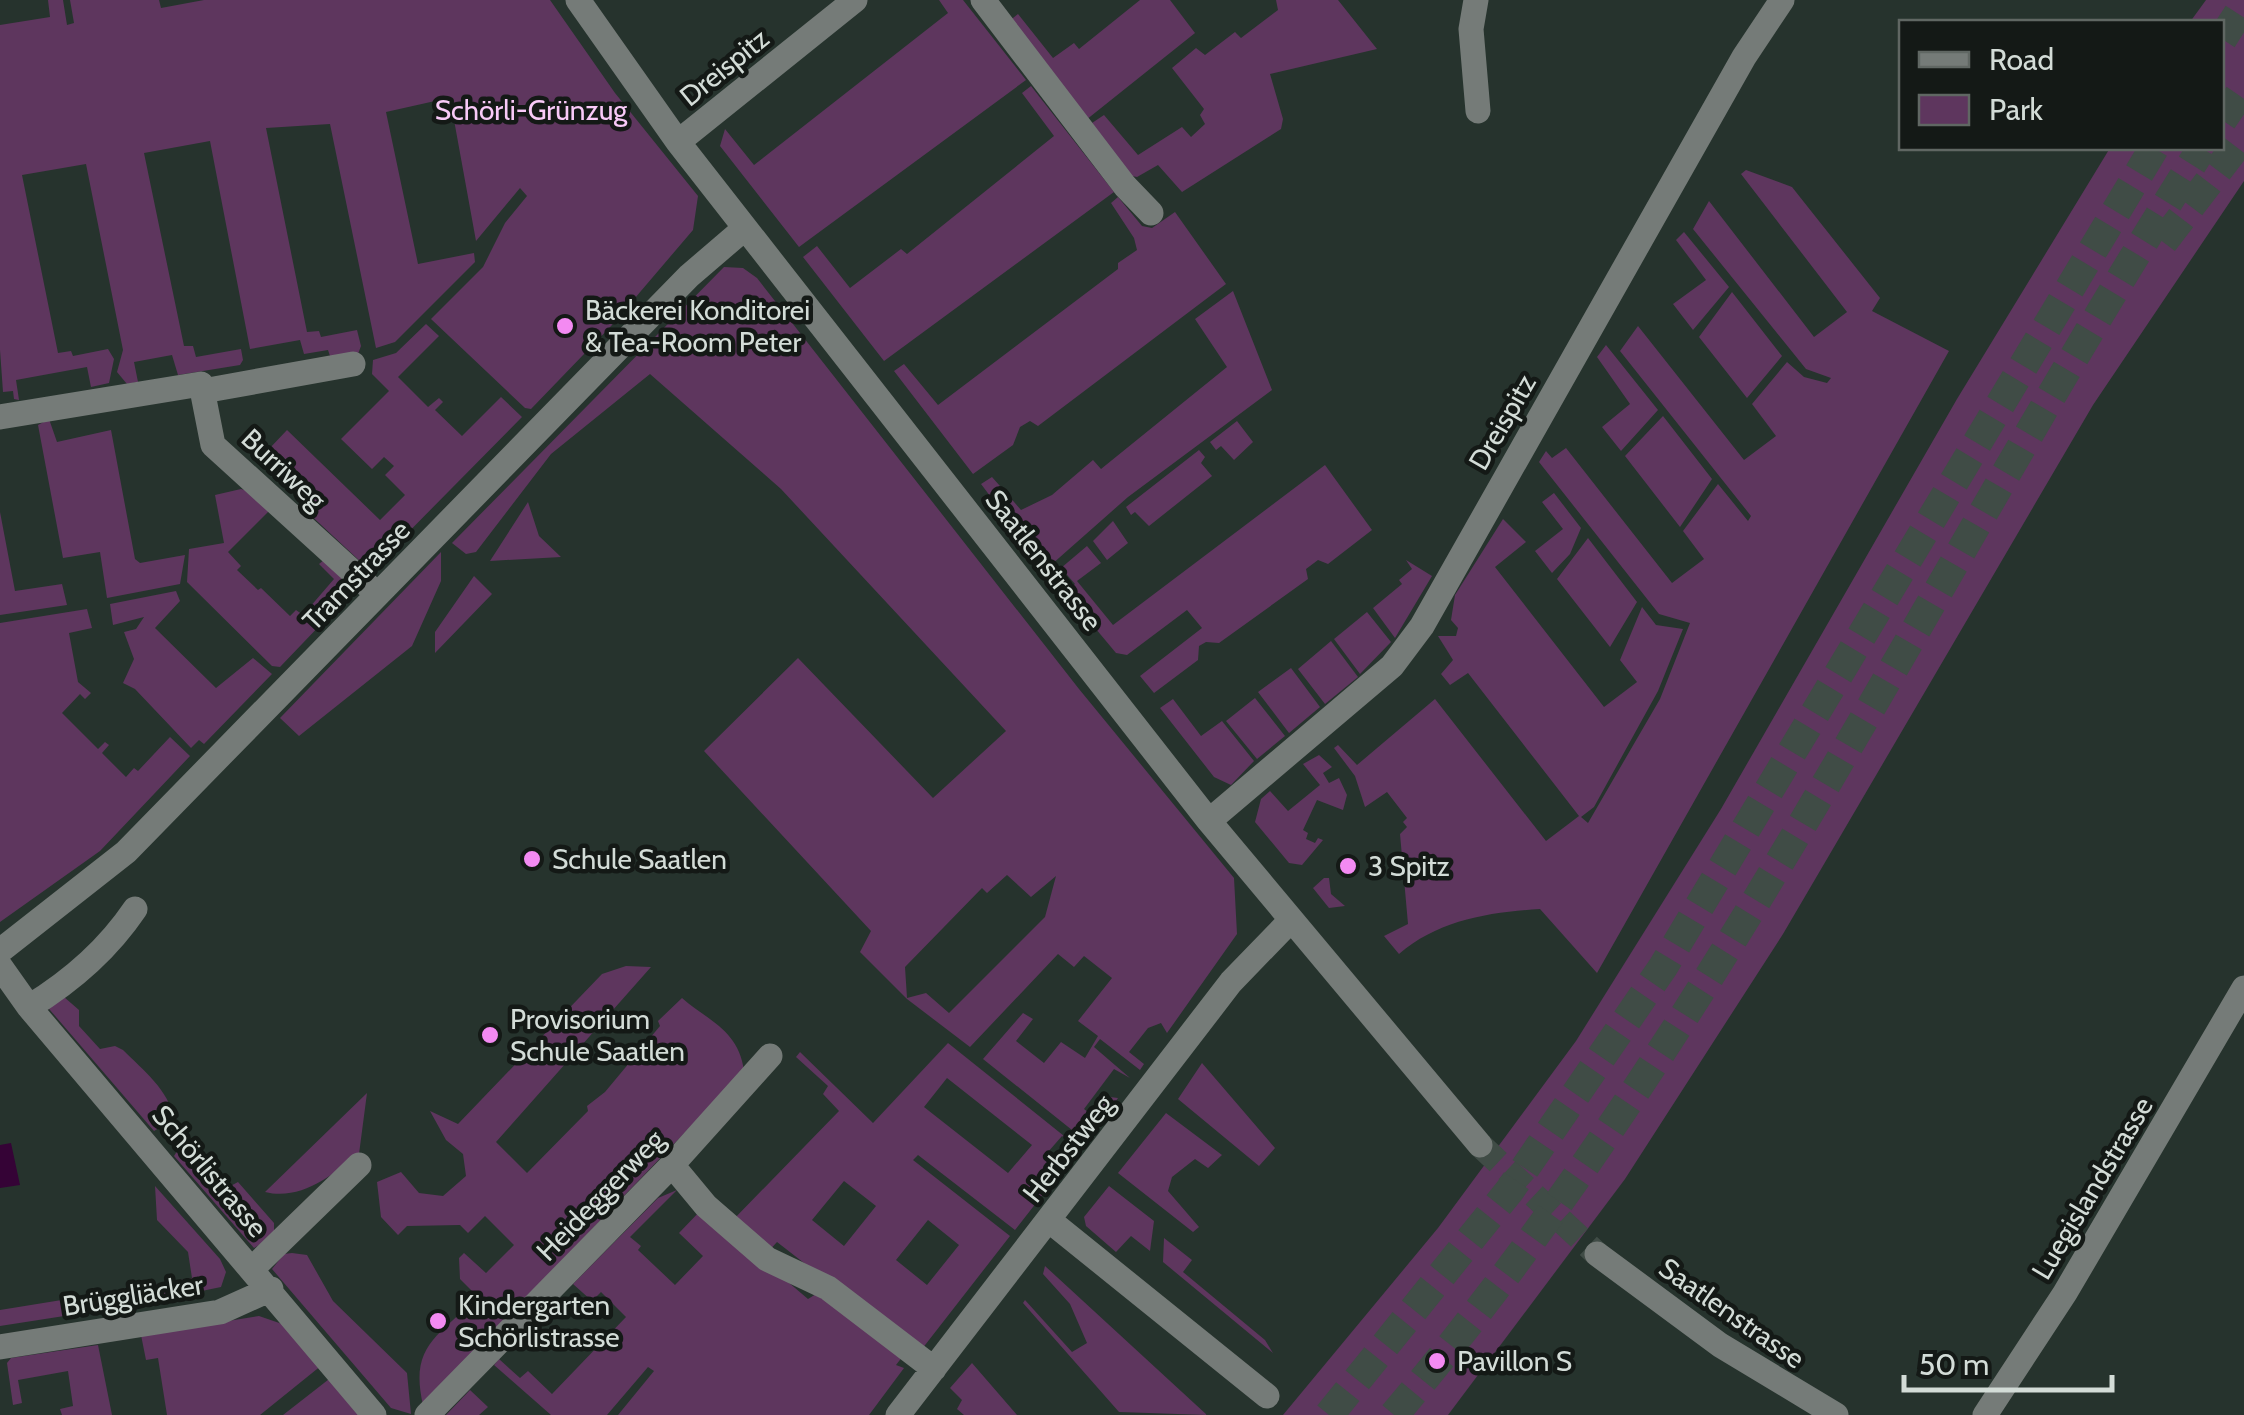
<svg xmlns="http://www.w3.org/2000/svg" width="2244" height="1415" font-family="Cabin,sans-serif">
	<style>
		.green { fill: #5e365e; fill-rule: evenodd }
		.water { fill: #350336 }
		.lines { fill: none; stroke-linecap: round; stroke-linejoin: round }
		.minor-tunnel { stroke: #404c46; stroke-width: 25; stroke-dasharray: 25 12; stroke-linecap: butt }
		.highway-tunnel { stroke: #404c46; stroke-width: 30; stroke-dasharray: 30 15; stroke-linecap: butt }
		.minor { stroke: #757b78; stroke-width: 25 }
		.poi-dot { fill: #f38af2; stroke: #141916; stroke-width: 4 }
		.labels { text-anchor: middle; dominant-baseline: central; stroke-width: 9; stroke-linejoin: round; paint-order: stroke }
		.street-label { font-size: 28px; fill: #d3dcd7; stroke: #141916 }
		.park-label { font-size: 28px; fill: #f9caf8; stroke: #141916 }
		.poi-label { font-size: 28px; fill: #d3dcd7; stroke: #141916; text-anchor: start }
	</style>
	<rect width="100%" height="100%" fill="#26332d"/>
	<path class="green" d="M48,0H63L67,25L74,23L70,0H159L161,8L204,0H550L615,93L698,196L693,230L612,325L531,409L525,408L431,319L483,267L505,223L527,196L520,188L476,241L452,109L444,99L386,112L418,264L474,253L475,262L395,342L376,348L330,124L266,128L307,332L319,331L321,337L357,330L361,346L358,354L331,359L328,350L304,354L300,340L250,349L210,141L144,153L184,346H193L196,357L241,349L243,360L240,365L178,375L172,355L134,362L138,382L127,384L117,372L123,350L86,164L22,175L58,353L71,351L73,356L108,349L114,359L109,383L91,387L87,367L16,380L19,400L14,399L13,391L3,392L0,350V25L50,17Z
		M939,0H963L1026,80L799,247L720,146L725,129L754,165L948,13Z
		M1140,0H1170L1195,33L1086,120L1008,22L1018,14L1053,58L1074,43L1079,49Z
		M1276,0H1338L1377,49L1270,74L1283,119L1281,129L1182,192L1158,165L1137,177L1127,175L1092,123L1104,115L1138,155L1182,127L1191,137L1205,124L1200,115L1204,109L1172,68L1196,48L1205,55L1235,32L1241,38L1278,10Z
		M2206,0H2244V181L2093,405L1783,934L1625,1179L1448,1415H1283L1438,1228L1576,1041L1721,809L1957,399L2110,148H2222V22H2190Z
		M1031,86L1114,192L884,361L803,257L817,246L850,288L901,249L907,254L1054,136L1022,93Z
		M1746,170L1792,187L1880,298L1872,311L1949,351L1597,973L1540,909C1490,912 1438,920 1399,954L1384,936L1408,924L1400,834L1407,827L1403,822L1407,818L1387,792L1365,807L1355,776L1334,748L1338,745L1357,765L1435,699L1546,841L1579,816L1468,673L1450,685L1441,674L1453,660L1438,636H1456L1458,628L1451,620L1455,595L1503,519L1526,542L1495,567L1604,707L1637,682L1620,660L1642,607L1656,625L1683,629L1658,691L1594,807L1581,817L1588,823L1660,699L1690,623L1659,614L1539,462L1546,451L1552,458L1566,448L1672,583L1704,559L1683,531L1718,484L1748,521L1751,516L1620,351L1638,326L1744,460L1776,436L1752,404L1787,362L1804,377L1827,383L1831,378L1806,369L1693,229L1709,201L1814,337L1847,312L1741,174Z
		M1118,197L1142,226L1152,228L1175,212L1226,284L1038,426L1030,421L1020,427L1013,445L973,474L894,371L904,364L938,405L1118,269V263L1137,250L1134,238L1111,203Z
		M1684,232L1729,287L1693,330L1673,304L1706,280L1676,240Z
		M724,267L743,268L757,278L1079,689L1234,878L1237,934L1167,1033L1161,1023L1148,1028L1129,1052L1144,1064L1140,1070L1100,1039L1094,1047L1130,1078L1114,1069L1084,1109L1093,1116L1110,1097L1118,1098L1096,1130L1086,1125L1077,1134L983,1059L1023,1013L1033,1019L1016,1041L1044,1063L1061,1042L1085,1058L1098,1036L1078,1021L1112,978L1084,956L1074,967L1058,954L970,1047L907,999L860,952L871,931L704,751L798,658L933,798L1006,731L781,489L650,374L551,454L476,552L466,554L452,543ZM1007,875L1031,897L1056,876L1045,917L949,1013L926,993L907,998L905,967L982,888L987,893Z
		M1233,291L1272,390L1128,497L1051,565L1039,549L1033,553L981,484L992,477L1021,510L1052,495L1093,460L1101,469L1227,367L1195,319Z
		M1732,292L1782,356L1747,398L1699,337Z
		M426,324L439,336L398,377L428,407L439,398L443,402L435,410L462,436L501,397L522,417L378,563H362L304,509L318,492L282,456L269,468L265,463L274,454L269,449L287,430L380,520L405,495L385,475L394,466L384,457L372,469L341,439L389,391L372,374L373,360L396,353Z
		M1606,345L1658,410L1621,451L1602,427L1630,404L1597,357Z
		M1663,416L1712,479L1680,527L1625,456Z
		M49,419L57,442L111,430L135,559L140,563L185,555L180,584L107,598L100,552L63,558L38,425Z
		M1237,421L1253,442L1234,460L1221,446L1216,450L1210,442Z
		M1199,450L1205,457L1201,463L1212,476L1149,526L1135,512L1131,515L1126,507Z
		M1325,465L1372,530L1328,564L1318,560L1306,569L1308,579L1219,643L1206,642L1199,646L1198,660L1154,693L1140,676L1202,628L1187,610L1127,655L1116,653L1065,592L1075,584L1061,568L1087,546L1101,563L1077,581L1113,625Z
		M241,489L255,493L272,508L228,552L241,566L237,570L258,590L261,588L290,616L296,610L303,615L334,579L319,564L324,560C338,572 345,578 346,598L280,667L272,666L187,582L189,549L224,543L215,495Z
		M1554,493L1581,528L1570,554L1552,573L1535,551L1563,529L1542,502Z
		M528,502L539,536L561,557L490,561Z
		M0,512L15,591L62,584L67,605L0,615Z
		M1113,521L1128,543L1107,560L1093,541Z
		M1588,538L1637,602L1610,647L1557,579Z
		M441,552V581L412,646L299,736L280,718Z
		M1406,560L1432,576L1395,638L1373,608L1402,584L1399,580L1412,569Z
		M474,576L492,594L435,653V632Z
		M176,591L180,601L155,628L216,688L253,658L272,674L204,744L199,740L191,748L135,689L123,683L134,659L124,632L136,629L144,617L113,625L110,604Z
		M87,609L92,628L69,633L78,682L91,693L85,699L80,694L62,713L98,749L105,742L109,745L102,753L126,777L134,768L138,771L170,737L190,756L100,851L0,922V623Z
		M1367,612L1391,642L1360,674L1334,639Z
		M1331,641L1358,677L1325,704L1298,669Z
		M1291,668L1320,707L1289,733L1258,692Z
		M1255,698L1285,736L1257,759L1226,721Z
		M1173,699L1201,736L1222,721L1254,761L1231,785L1214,777L1160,708Z
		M1319,755L1332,767L1323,773L1329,783L1339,778L1347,795L1343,810L1317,800L1303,830L1308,833L1306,839L1315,843L1318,838L1323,840L1302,865L1289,863L1255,822L1261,799L1270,791L1288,811L1320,785L1303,764Z
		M1324,878H1329L1331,894L1345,906L1329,908L1313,888Z
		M626,966L651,967L496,1142L527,1173L588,1111L587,1106L605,1092L660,1026L658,1021L682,998C707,1020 739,1030 744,1071L423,1405C409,1345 439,1336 478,1297L460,1279L459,1258L464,1253L486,1273L514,1245L485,1216L468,1233L460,1225L407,1226L398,1235L381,1217L377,1182L401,1172L419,1193L443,1196L466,1176L463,1154L446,1140L430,1111L458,1124L602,974Z
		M64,997L79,1010V1026L100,1049L115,1046L123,1050C143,1070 169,1090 174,1119L154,1131L44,1003Z
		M948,1043L1079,1148L1062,1136L1048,1152L1065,1166L1015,1230L918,1155L913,1160L1010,1236L922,1349L916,1350L777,1242L767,1253L731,1222L839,1111L823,1094L828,1086L796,1057L800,1052L873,1123ZM947,1078L1032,1145L1008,1173L924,1107ZM844,1181L876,1206L844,1246L812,1220ZM928,1220L959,1245L927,1285L896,1260Z
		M1202,1063L1275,1148L1259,1166L1178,1099Z
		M367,1093L359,1154C332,1175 301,1201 265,1192Z
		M1166,1113L1222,1155L1208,1168L1195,1159L1172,1177L1168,1191L1199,1227L1193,1232L1118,1173Z
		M187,1136L207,1158L202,1170L221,1191L238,1182L274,1223V1236L254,1248L174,1156Z
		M155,1186L220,1259L226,1272L221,1287L139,1304L135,1288L192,1278L188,1252L157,1220Z
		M1109,1186L1154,1221L1150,1251L1131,1236L1116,1252L1086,1226L1084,1217Z
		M677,1190L630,1237L641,1246L638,1250L675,1285L703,1256L679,1233L702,1209L808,1299L816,1294L906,1352L896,1365L904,1368L869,1415H618L654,1371L648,1367L607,1415H551L494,1365L499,1359L520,1378L528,1371L552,1394L626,1317L601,1292L592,1301L573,1284L658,1198Z
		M1164,1238L1192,1260L1183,1272L1265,1340L1273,1353L1163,1262Z
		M292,1253L307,1255L333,1301L407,1373L411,1414L391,1408L272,1269L284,1254Z
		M1045,1266L1207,1415L1119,1412L1023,1303L1025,1300L1072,1352L1087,1343L1070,1304L1043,1274Z
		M74,1298L77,1314L0,1326V1310Z
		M259,1316L288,1326L322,1365L260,1415H167L158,1358L146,1360L141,1335Z
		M98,1345L112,1415H62L60,1409L73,1406L68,1371L18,1380L22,1403L13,1405L7,1363L11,1358Z
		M972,1363L1017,1415H964L957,1409L962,1400L950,1388Z
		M333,1376L367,1415H283Z
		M470,1390L488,1407L479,1415H446Z"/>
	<path class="water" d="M11,1143L20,1185L0,1188V1145Z"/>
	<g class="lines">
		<path class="minor-tunnel" d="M1480,1145L1597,1254"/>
		<path class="highway-tunnel" d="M2222,39L2244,5
			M2222,120L2244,88
			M2163,242L2244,136
			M1329,1415L1510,1190L1663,967L2154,148
			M1394,1415C1720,1030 1933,570 2202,148"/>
		<path class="minor" d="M578,0L678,142L1209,821L1480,1145
			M983,0L1125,186L1151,213
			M1476,0L1471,29L1478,111
			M678,142L855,0
			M203,391L353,364
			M0,417L201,384L213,445L377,594
			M1209,821L1392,666L1422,626L1744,57L1782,0
			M0,951L126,852L689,276L745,228
			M0,966L29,1007L374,1415
			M29,1007C70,982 108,949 135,909
			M672,1165L706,1206L767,1259L828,1288L934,1369
			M1050,1221L1267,1396
			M1597,1254L1720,1345L1836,1415
			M253,1268L359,1165
			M0,1347L220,1312L271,1289
			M427,1415L672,1165L770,1056
			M898,1415L1231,982L1290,921
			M1985,1415L2065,1293L2244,988"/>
	</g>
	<g class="poi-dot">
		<circle cx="565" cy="326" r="10"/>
		<circle cx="532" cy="859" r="10"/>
		<circle cx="1348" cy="866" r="10"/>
		<circle cx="490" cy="1035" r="10"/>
		<circle cx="438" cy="1321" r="10"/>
		<circle cx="1437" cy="1361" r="10"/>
	</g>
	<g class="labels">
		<g class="street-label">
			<text transform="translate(724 67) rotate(-39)">Dreispitz</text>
			<text transform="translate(1502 422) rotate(-60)">Dreispitz</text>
			<text transform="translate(284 469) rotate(43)">Burriweg</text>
			<text transform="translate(1044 560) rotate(52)">Saatlenstrasse</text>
			<text transform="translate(356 575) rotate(-46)">Tramstrasse</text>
			<text transform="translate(1068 1148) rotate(-52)">Herbstweg</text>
			<text transform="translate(210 1171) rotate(50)">Schörlistrasse</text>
			<text transform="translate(2092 1188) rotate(-59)">Luegislandstrasse</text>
			<text transform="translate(600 1195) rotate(-46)">Heideggerweg</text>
			<text transform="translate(133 1295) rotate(-9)">Brüggliäcker</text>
			<text transform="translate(1732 1313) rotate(35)">Saatlenstrasse</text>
		</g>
		<g class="park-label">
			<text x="531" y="110">Schörli-Grünzug</text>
		</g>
		<g class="poi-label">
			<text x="585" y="310">Bäckerei Konditorei<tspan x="585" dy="32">&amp; Tea-Room Peter</tspan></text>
			<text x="552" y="859">Schule Saatlen</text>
			<text x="1368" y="866">3 Spitz</text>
			<text x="510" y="1019">Provisorium<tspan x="510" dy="32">Schule Saatlen</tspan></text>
			<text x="458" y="1305">Kindergarten<tspan x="458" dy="32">Schörlistrasse</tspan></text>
			<text x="1457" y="1361">Pavillon S</text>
		</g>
	</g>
	<rect x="1899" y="20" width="325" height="130" fill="#141916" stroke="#606763" stroke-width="2.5"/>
	<rect x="1919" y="52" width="50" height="15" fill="#757b78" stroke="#606763" stroke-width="2.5"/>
	<text x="1989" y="70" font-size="30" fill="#d3dcd7">Road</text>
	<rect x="1919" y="95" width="50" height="30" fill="#5e365e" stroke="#606763" stroke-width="2.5"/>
	<text x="1989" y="120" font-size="30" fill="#d3dcd7">Park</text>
	<path d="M1904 1375v15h208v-15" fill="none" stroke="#d3dcd7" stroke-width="5"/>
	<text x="1919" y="1375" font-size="30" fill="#d3dcd7" stroke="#141916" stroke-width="8" paint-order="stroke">50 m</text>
</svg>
